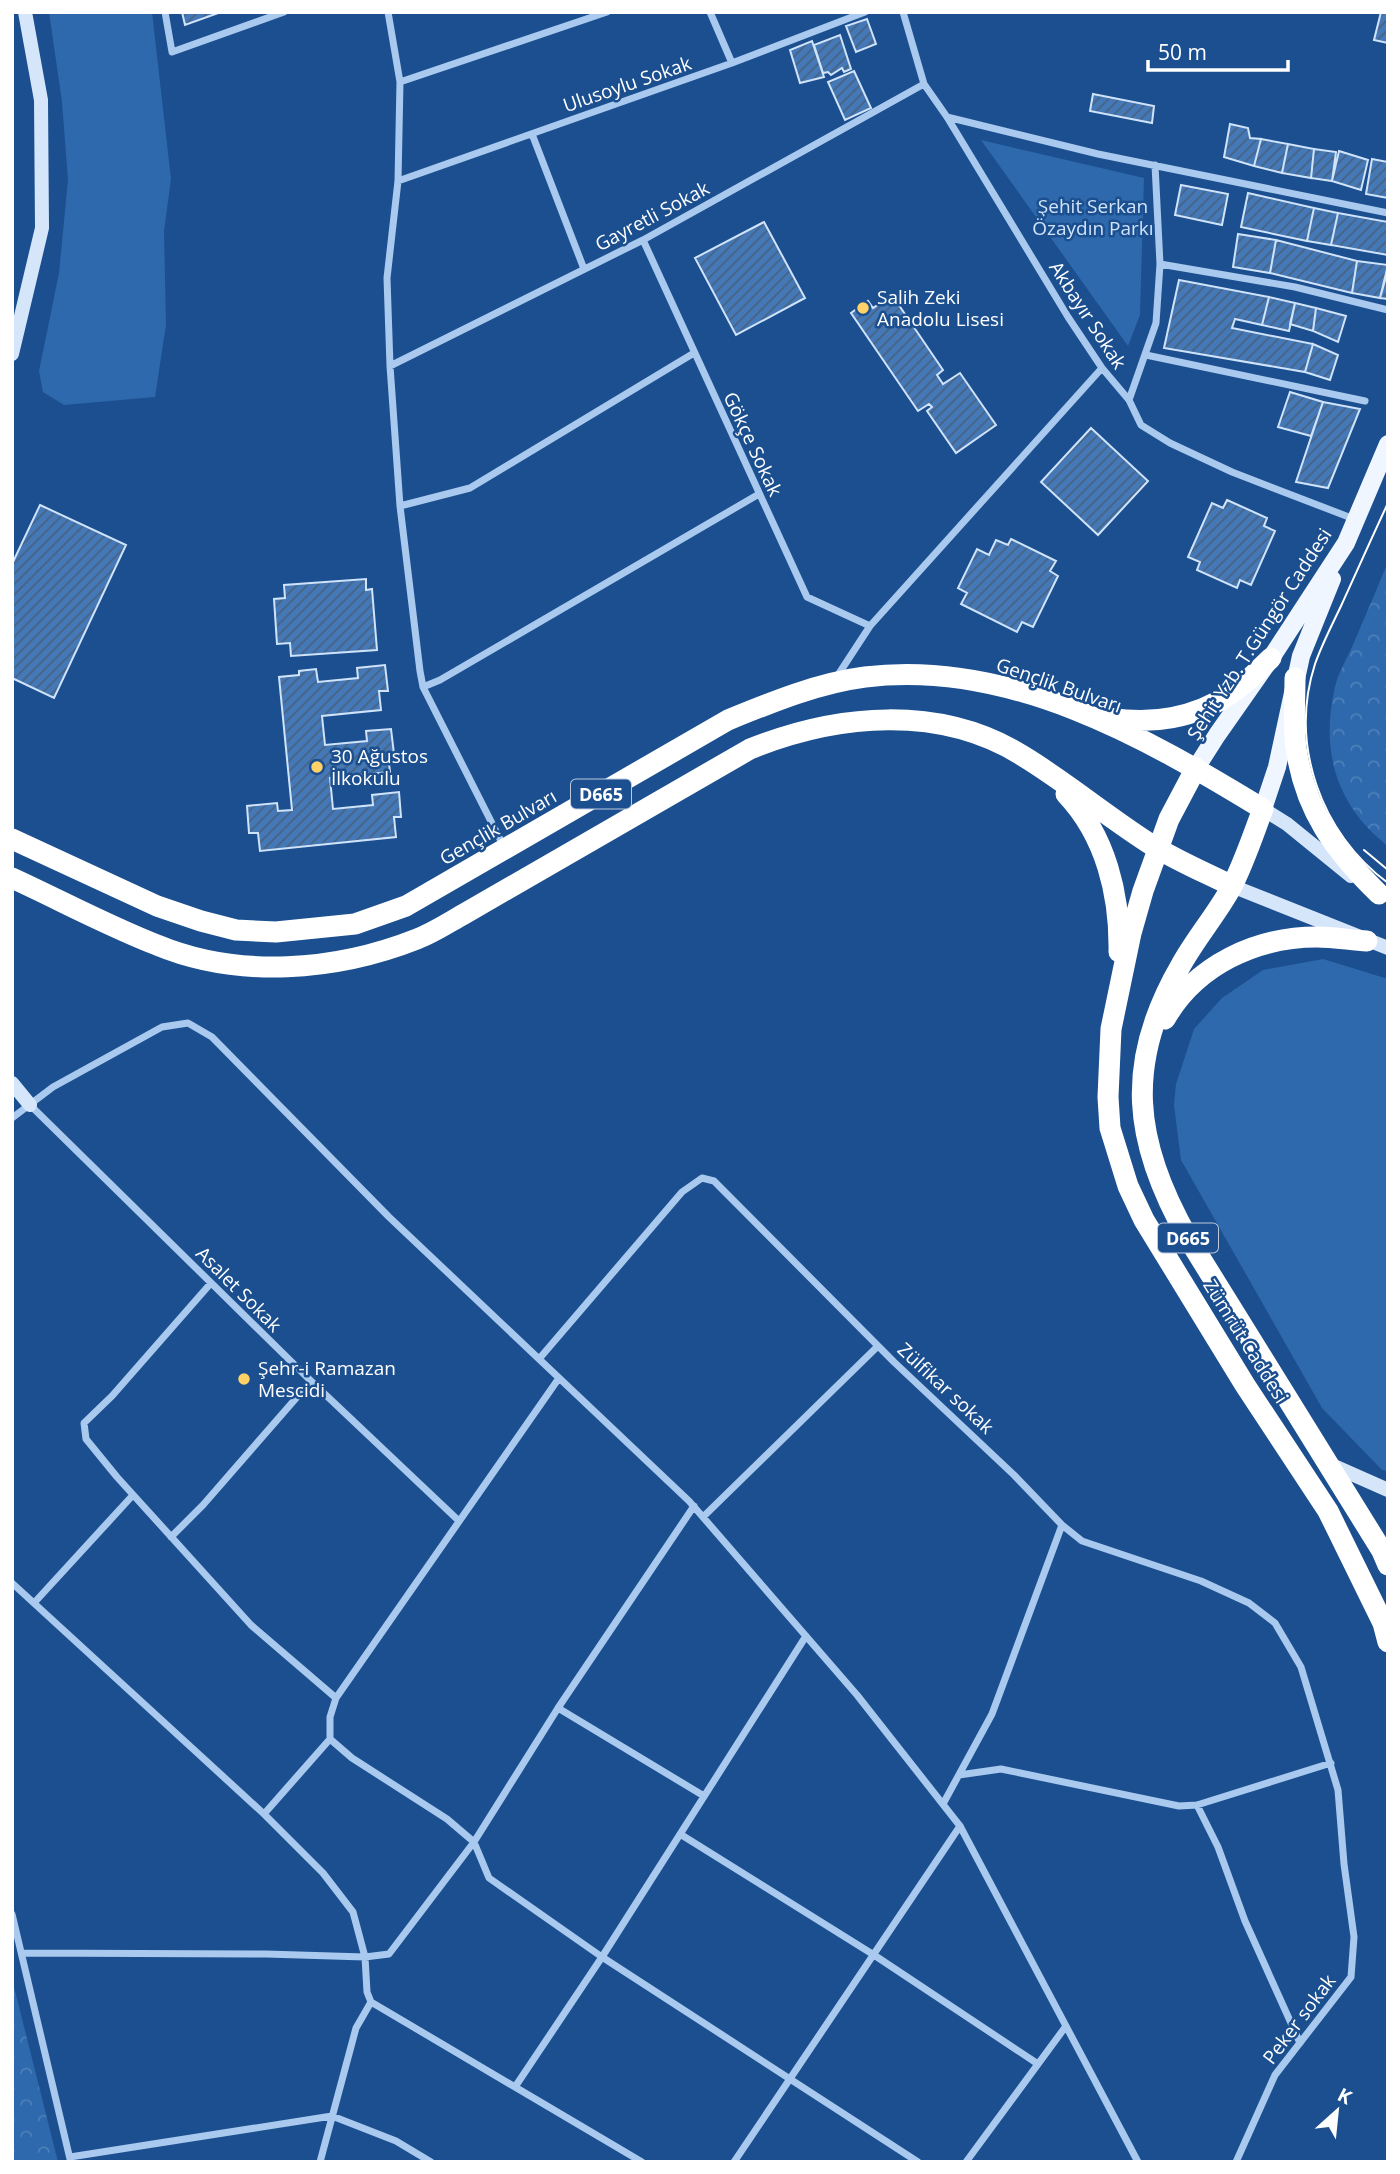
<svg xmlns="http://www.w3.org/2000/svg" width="1400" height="2174" font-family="'Open Sans',sans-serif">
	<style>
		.green { fill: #2e69ad }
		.forest { fill: url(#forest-crowns) }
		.building { fill: url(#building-hatch); stroke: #cfe3fa; stroke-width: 2 }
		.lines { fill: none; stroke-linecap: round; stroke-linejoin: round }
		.street { stroke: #a9c9ee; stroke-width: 7 }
		.secondary { stroke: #d6e6fa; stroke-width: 14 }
		.primary { stroke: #f0f6ff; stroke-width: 18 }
		.highway { stroke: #fff; stroke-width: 21 }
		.tram { stroke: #fff; stroke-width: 2 }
		.poi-dot { fill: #ffd166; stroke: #1b4f8f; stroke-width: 2.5 }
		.labels { text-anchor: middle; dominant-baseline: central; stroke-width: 5; stroke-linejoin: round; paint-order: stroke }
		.shield { fill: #1b4f8f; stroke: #bbcadd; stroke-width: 2 }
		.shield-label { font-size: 18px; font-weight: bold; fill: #fff }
		.street-label { font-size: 19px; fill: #fff; stroke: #1b4f8f }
		.park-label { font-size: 19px; fill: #cfe3fa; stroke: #1b4f8f }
		.poi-label { font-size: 19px; fill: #fff; stroke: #1b4f8f; text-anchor: start }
	</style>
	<defs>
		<pattern id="forest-crowns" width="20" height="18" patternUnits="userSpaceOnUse" patternTransform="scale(1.75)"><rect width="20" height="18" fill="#2e69ad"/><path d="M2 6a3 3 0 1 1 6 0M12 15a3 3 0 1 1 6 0" fill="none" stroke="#4d80b9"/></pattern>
		<pattern id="building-hatch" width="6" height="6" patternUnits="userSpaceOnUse" patternTransform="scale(1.75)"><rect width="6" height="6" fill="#4478b7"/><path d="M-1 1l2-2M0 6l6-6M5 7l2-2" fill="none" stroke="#486282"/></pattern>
	</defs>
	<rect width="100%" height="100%" fill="#1b4f8f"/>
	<path class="green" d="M49,12H152L171,179L164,231L166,325L155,397L64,405L43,392L39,371L59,273L68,180L62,102Z
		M981,140L1144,178L1140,315L1128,346Z
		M1323,959L1388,979V1471L1382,1470L1322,1408L1181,1160L1174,1105L1176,1084L1194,1029L1222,998L1263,970Z"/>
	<path class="forest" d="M1388,562V846C1336,806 1320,750 1335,687C1338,674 1346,660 1352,647C1364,619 1376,591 1388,562Z
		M12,1979L58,2162H12Z"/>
	<path class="building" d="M182,12H221L185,25Z
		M1381,12H1388V43L1374,40Z
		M867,19L876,44L856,52L846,26Z
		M840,35L851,69L844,72L842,68L831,75L828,72L823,73L814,45Z
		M812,41L824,77L800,83L790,50Z
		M854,71L871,108L845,120L828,82Z
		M1093,94L1154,106L1152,123L1090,111Z
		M1230,124L1248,128L1250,138L1261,139L1254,166L1224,157Z
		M1261,139L1288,144L1282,173L1254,166Z
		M1288,144L1314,149L1311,178L1282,173Z
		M1314,149L1336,152L1332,181L1311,178Z
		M1339,151L1368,160L1361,190L1332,181Z
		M1372,159L1388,162V198L1366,194Z
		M1181,185L1228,194L1222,225L1175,215Z
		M1248,193L1314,208L1307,241L1241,227Z
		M1314,208L1338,213L1331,245L1307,241Z
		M1338,213L1388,222V255L1331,245Z
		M764,222L805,298L736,335L695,258Z
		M1238,234L1276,240L1270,273L1233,267Z
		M1276,240L1357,261L1352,293L1270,273Z
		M1357,261L1388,265L1380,298L1352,293Z
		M1388,270V299L1380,298Z
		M1179,280L1269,297L1262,325L1235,319L1232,328L1313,344L1305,372L1164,348Z
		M892,295L943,370L937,375L943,384L960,373L996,425L956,453L927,411L932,407L929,404L918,411L851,313L868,301L873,308Z
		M1269,297L1295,303L1289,331L1262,325Z
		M1295,303L1316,308L1313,331L1290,324Z
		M1316,308L1346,316L1338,342L1313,331Z
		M1313,344L1338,355L1330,380L1305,372Z
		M1290,392L1323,402L1311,436L1278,427Z
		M1323,402L1360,409L1328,488L1296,482Z
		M1091,428L1148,481L1098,535L1041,482Z
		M1227,500L1267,518L1264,526L1275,531L1251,585L1240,580L1237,588L1197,570L1200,562L1188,557L1212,503L1223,508Z
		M40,505L126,545L54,698L12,678V564Z
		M1011,539L1056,561L1050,571L1058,576L1033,627L1022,622L1017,632L961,604L967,593L958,588L977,549L989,555L996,540L1008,545Z
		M366,579V590L372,589L377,650L291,656L290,643L277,644L274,599L285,598L284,585Z
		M385,665L388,691H379L381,710L322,716L325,745L367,741L366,731L391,729L394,754H388L390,772L330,778L333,809L373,805L372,795L399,792L401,817H394L396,837L260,851L258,833H249L247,806L277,803L278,811L292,810L279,677L299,675V671L316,669L318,682L358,678L357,668Z"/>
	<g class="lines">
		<path class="street" d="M165,12L172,52L284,12
			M388,12L400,82L398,181L387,278L390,366L400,506L420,671L423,687L503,845
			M710,12L732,63
			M903,12L924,84L947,117L1068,317L1102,368L1129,400L1141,425L1170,443L1232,472L1354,519
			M400,82L607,12
			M947,117L1098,154L1388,213
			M532,134L584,269
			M398,181L732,63L865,12
			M643,240L807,597L870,626
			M1160,264L1295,287L1388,310
			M1146,355L1365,401
			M390,366L643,240L924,84
			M1129,400L1156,323L1160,264L1155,165
			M400,506L470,488L694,353
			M836,678L870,626L1102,368
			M423,687L440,680L759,494
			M30,1105L311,1381L459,1521
			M12,1118L53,1087L162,1027L188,1023L212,1037L389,1217L689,1501L857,1695L960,1826L1138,2162
			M211,1283L112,1396L84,1423L86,1439L117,1477L251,1625L336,1698L330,1717V1739L352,1758L447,1819L474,1842L489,1878L602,1957L918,2162
			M539,1359L682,1192L702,1178L714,1181L894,1362L1014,1475L1062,1525L1082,1541L1201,1581L1249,1603L1275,1623L1301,1667L1338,1790L1344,1864L1354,1937L1351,1977L1275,2075L1236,2162
			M703,1517L878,1346
			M171,1537L203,1505L311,1381
			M12,1583L264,1814L323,1873L353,1912L365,1957L367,1992L371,2002L642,2162
			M34,1603L133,1495
			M336,1698L559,1378
			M558,1708L704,1796
			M959,1775L1001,1769L1179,1806L1197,1805L1331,1763
			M943,1804L992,1714L1062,1525
			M1197,1805L1218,1847L1245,1921L1300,2043
			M264,1814L330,1739
			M680,1834L874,1955L1038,2064
			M12,1914L70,2159
			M22,1953L266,1954L365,1957L389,1954L474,1842L558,1708L694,1506
			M515,2087L602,1957L806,1636
			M70,2157L332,2116L396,2141L431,2162
			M320,2162L356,2028L371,2002
			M734,2162L960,1826
			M966,2162L1066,2026"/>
		<path class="secondary" d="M12,354L42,228L41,100L25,12
			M1263,809L1287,824L1351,876
			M1232,886L1388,948
			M12,1083L30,1105
			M1327,1463L1388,1490"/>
		<path class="primary" d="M1196,768L1217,735L1271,658L1346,543L1388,444
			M1263,809L1277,767L1301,656L1332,579"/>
		<path class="highway" d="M1295,678C1295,701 1293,725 1296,748C1305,811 1335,851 1379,894
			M1110,718C1151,725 1195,718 1230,694C1245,685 1258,670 1271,658
			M1196,768L1169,819L1143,891L1131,933L1111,1029L1108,1097L1110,1128L1128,1186L1144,1220L1245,1385L1328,1511L1383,1623L1388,1642
			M1066,794C1106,836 1120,895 1119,952
			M12,839L157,906L201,921L236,930L276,932L355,924L406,906L728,720C772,702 818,683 865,677C1009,659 1145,737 1263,809C1253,835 1244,863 1231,888C1216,915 1196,938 1181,965C1124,1063 1133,1142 1188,1238L1382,1551L1388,1565
			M12,878C60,900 108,926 157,945C239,979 336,971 417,939C433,933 448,923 464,914L750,749C837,714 940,704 1023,756C1069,784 1110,819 1155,847C1180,862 1206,873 1232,886
			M1165,1019C1196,965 1256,937 1317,937C1334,937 1350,940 1367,941"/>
		<path class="tram" d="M1388,503C1372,537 1357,571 1341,606C1332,625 1322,644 1315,664C1289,745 1321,834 1388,883
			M1364,850L1388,870"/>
	</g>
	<g class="poi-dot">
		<circle cx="863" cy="308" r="7"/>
		<circle cx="317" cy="767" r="7"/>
		<circle cx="244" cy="1379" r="7"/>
	</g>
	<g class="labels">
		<g class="shield">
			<rect x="571" y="779.5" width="60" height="29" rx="5"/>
			<rect x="1158" y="1223.5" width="60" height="29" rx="5"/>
		</g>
		<g class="shield-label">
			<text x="601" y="794">D665</text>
			<text x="1188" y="1238">D665</text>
		</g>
		<g class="street-label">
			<text transform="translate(627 84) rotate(-19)">Ulusoylu Sokak</text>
			<text transform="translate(652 216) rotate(-28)">Gayretli Sokak</text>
			<text transform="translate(1088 315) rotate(57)">Akbayır Sokak</text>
			<text transform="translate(753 444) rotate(65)">Gökçe Sokak</text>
			<text transform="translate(1259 634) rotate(-57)">Şehit Yzb. T.Güngör Caddesi</text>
			<text transform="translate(1059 685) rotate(19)">Gençlik Bulvarı</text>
			<text transform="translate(498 827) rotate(-30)">Gençlik Bulvarı</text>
			<text transform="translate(239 1289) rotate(45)">Asalet Sokak</text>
			<text transform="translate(1246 1341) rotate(58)">Zümrüt Caddesi</text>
			<text transform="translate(946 1388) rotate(43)">Zülfikar sokak</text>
			<text transform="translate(1299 2019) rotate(-53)">Peker sokak</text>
		</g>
		<g class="park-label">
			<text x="1093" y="206">Şehit Serkan<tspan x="1093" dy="22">Özaydın Parkı</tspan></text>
		</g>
		<g class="poi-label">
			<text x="877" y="297">Salih Zeki<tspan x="877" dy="22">Anadolu Lisesi</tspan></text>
			<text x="331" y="756">30 Ağustos<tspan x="331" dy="22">İlkokulu</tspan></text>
			<text x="258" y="1368">Şehr-i Ramazan<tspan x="258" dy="22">Mescidi</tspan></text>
		</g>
	</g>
	<rect width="1400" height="2174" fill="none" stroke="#ffffff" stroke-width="28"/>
	<g transform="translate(1337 2111) rotate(27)" stroke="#1b4f8f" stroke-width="5" paint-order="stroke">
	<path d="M0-5L12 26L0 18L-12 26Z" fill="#ffffff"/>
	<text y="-10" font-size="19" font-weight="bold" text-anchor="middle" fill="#ffffff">K</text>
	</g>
	<path d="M1148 60v10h140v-10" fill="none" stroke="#ffffff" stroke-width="3.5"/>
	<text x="1158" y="60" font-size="21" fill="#ffffff" stroke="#1b4f8f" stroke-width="5" paint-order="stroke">50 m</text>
</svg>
